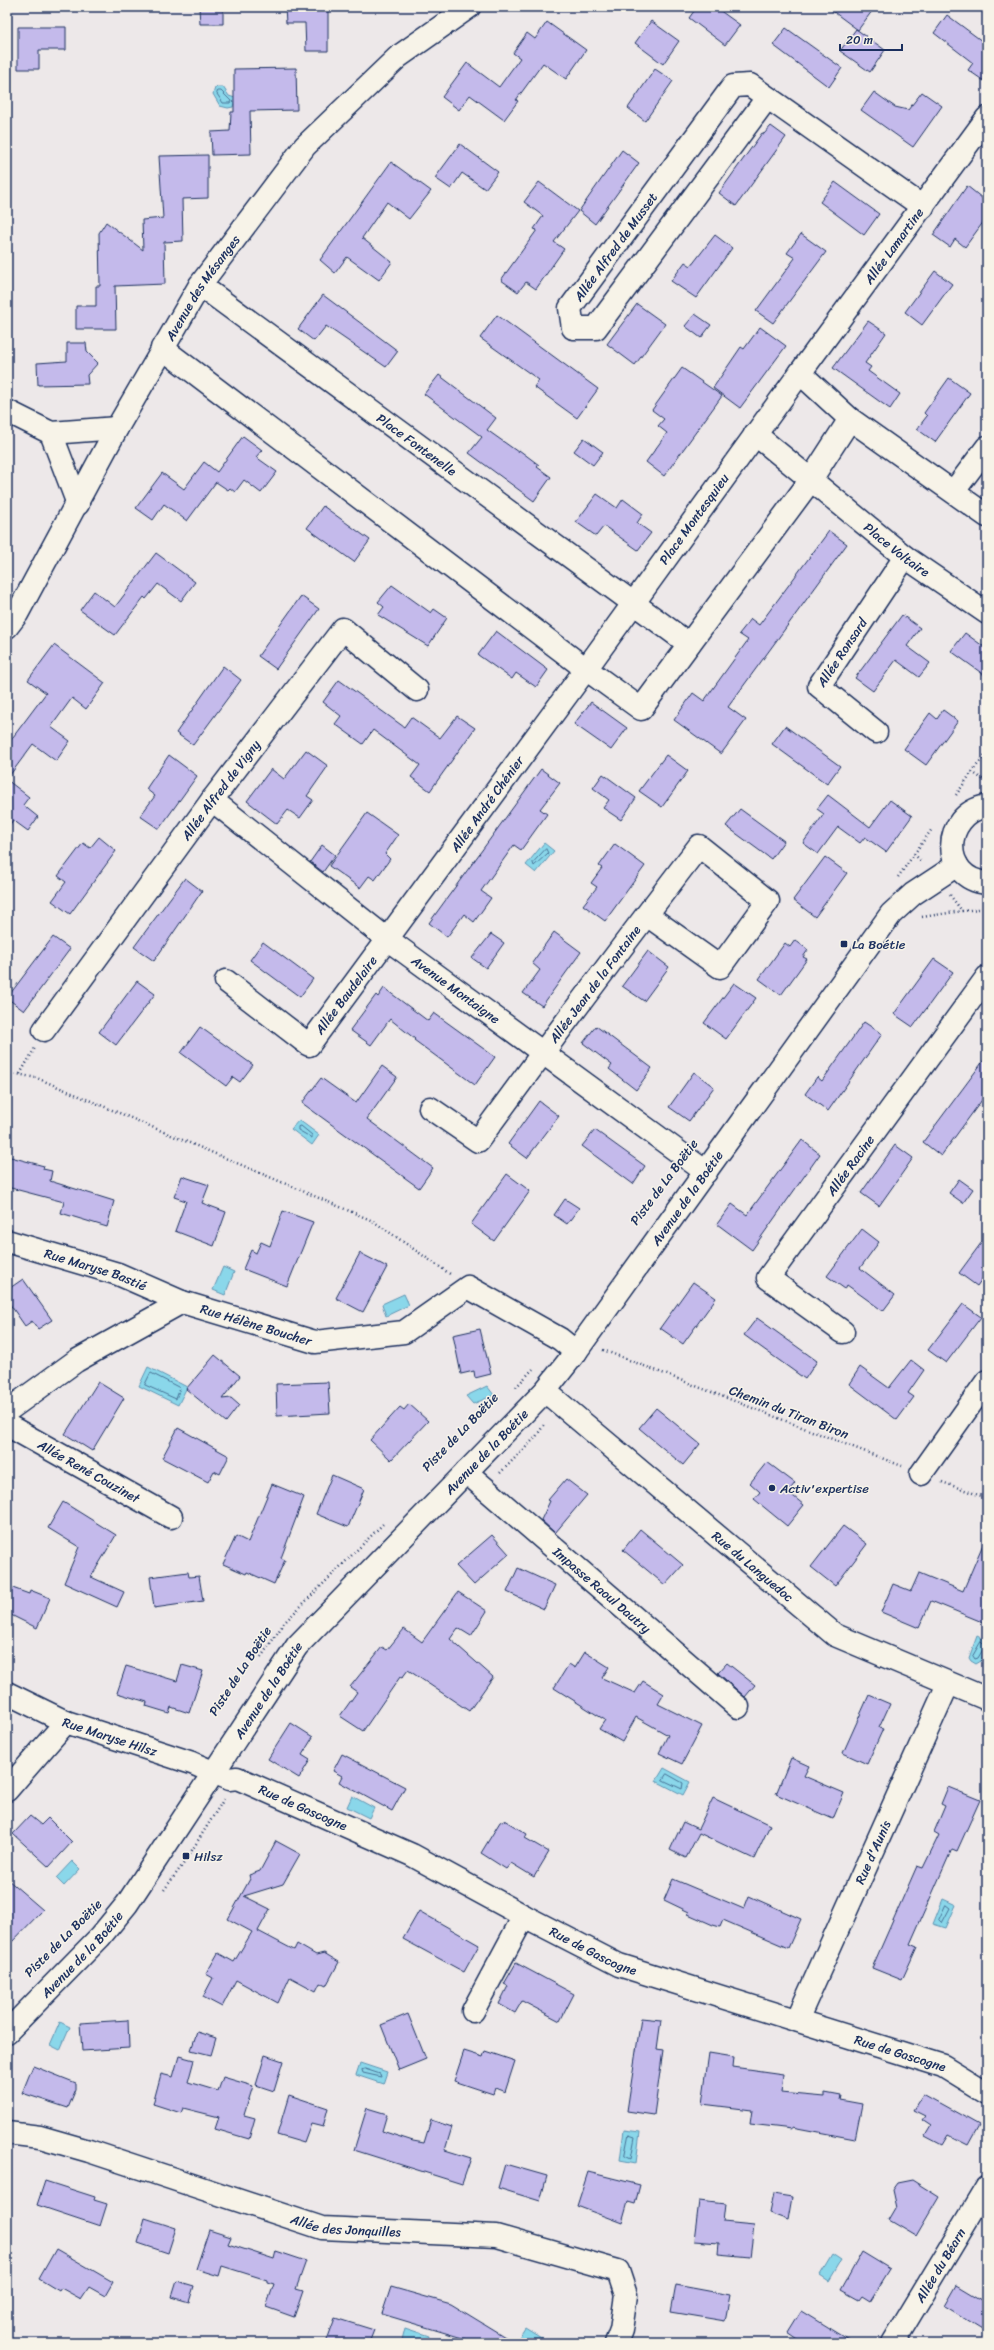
<svg xmlns="http://www.w3.org/2000/svg" width="994" height="2350" font-family="Sriracha,sans-serif">
	<style>
		.water { fill: #8ad7ea; stroke: #5e94b2 }
		.lines { fill: none; stroke-linecap: round; stroke-linejoin: round }
		.shore { stroke: #477296; stroke-width: 1 }
		.building { fill: #c4baeb; stroke: #1b2f5e }
		.minor-casing { stroke: #1b2f5e; stroke-width: 25 }
		.major-casing { stroke: #1b2f5e; stroke-width: 25 }
		.path { stroke: #1b2f5e; stroke-width: 2.5; stroke-dasharray: 1 3; stroke-linecap: butt }
		.minor { stroke: #f7f3e8; stroke-width: 22 }
		.major { stroke: #f7f3e8; stroke-width: 22 }
		.poi-dot { fill: #1b2f5e; stroke: #f7f3e8; stroke-width: 1.5 }
		.labels { text-anchor: middle; dominant-baseline: central; stroke-width: 3; stroke-linejoin: round; paint-order: stroke }
		.street-label { font-size: 13px; fill: #1b2f5e; stroke: #f7f3e8 }
		.poi-label { font-size: 13px; fill: #1b2f5e; stroke: #f7f3e8; text-anchor: start }
	</style>
	<rect width="100%" height="100%" fill="#ede8e9"/>
	<filter id="ink" filterUnits="userSpaceOnUse"><feTurbulence type="fractalNoise" baseFrequency=".025" numOctaves="2"/><feDisplacementMap in="SourceGraphic" scale="8" xChannelSelector="R" yChannelSelector="G"/><feConvolveMatrix kernelMatrix="1 2 1 2 8 2 1 2 1" color-interpolation-filters="sRGB"/></filter>
	<g filter="url(#ink)">
		<path class="water" d="M218,87H223L229,96L235,98L233,107L228,108L220,106L213,94L215,88Z
			M544,843L554,851L536,873L526,865Z
			M299,1120L319,1135L312,1145L291,1129Z
			M223,1267L234,1272L225,1295L213,1290Z
			M404,1294L409,1305L386,1316L382,1304Z
			M148,1367L187,1387L178,1405L139,1386Z
			M487,1386L494,1395L473,1404L466,1396Z
			M977,1636L987,1641V1646L981,1661L976,1664L971,1661L969,1658Z
			M664,1768L690,1782L683,1795L656,1781Z
			M352,1796L374,1808L369,1818L347,1807Z
			M72,1861L80,1869L64,1886L56,1878Z
			M943,1899L956,1905L946,1928L933,1924Z
			M60,2022L70,2027L60,2050L50,2045Z
			M360,2063L387,2072L383,2084L356,2075Z
			M624,2130L640,2132L636,2163L620,2160Z
			M832,2255L841,2261L829,2281L820,2275Z
			M405,2328L429,2336L427,2343H410L402,2340Z
			M525,2328L546,2341L545,2343H525L518,2339Z"/>
		<g class="lines">
			<path class="shore" d="M218,91H221L231,101L230,103H223L217,94Z
				M546,849L548,853L534,866L533,863Z
				M301,1126L312,1135V1138L298,1130V1127Z
				M151,1373L180,1388L176,1399L145,1385Z
				M981,1642L985,1646L978,1658L975,1659L973,1656Z
				M667,1774L683,1783L682,1789L663,1780Z
				M946,1905L950,1908L942,1923L939,1920Z
				M365,2069L380,2074L381,2077L363,2073L362,2070Z
				M629,2135L635,2137L631,2158L625,2155Z"/>
		</g>
		<path class="building" d="M199,7H223V24H200Z
			M285,7H328V51H306L305,23H286Z
			M697,7H715L740,25L725,45L689,18Z
			M827,7H875L858,30Z
			M947,15L986,44L987,43V83L968,70L973,63L934,33Z
			M651,21L679,41L663,64L635,43Z
			M547,22L586,50L566,79L543,63L516,100L518,101L504,120L470,95L459,110L442,97L467,63L499,87L520,58L513,53L527,33L535,39Z
			M18,27H66V50H39V69H18Z
			M786,28L842,68L829,87L773,45Z
			M856,29L885,50L870,72L840,51Z
			M296,68L297,110L250,111L251,154L212,155L211,132L230,131L231,112H234V69Z
			M655,69L673,81L645,121L628,108Z
			M874,92L895,107L908,110L922,92L942,106L913,147L861,110Z
			M771,126L786,137L736,206L719,193L762,133L764,134Z
			M460,144L498,172L485,189L462,173L451,189L435,178Z
			M622,150L639,163L595,224L579,211Z
			M208,155V198L182,199L183,241L164,242L165,284L115,286L116,329H76V306H96V286H100L99,233L106,222L143,250L142,220L163,218L159,156Z
			M391,162L431,191L409,219L387,202L362,238L392,262L379,280L347,257L335,273L320,260Z
			M539,182L578,211L554,242L564,249L536,289L526,282L518,292L501,280L537,230L534,229L543,216L524,202Z
			M835,182L879,214L864,235L820,202Z
			M967,186L987,202V217L965,247L955,239L950,247L933,235Z
			M801,234L826,252L773,323L756,311L795,258L787,253Z
			M715,235L732,248L696,298L671,281L685,262L691,266Z
			M935,271L952,284L922,325L905,312Z
			M323,295L398,351L386,367L326,326L314,341L298,329Z
			M637,304L665,324L635,365L607,344Z
			M695,314L711,325L701,338L685,326Z
			M497,315L598,389L577,418L534,387L539,380L480,338Z
			M868,321L886,333L865,363L871,367L868,371L900,394L890,409L833,368Z
			M760,327L786,346L740,408L713,388L741,347L744,349Z
			M67,343H86L87,352L98,363L87,375L88,384L38,385L37,363L67,361Z
			M682,368L722,396L664,476L646,462L667,433L658,426L664,419L652,410Z
			M439,375L496,418L487,430L518,452L519,450L539,465L537,467L551,477L534,501L469,453L482,437L424,394Z
			M949,378L970,393L935,442L917,429L927,416L924,413Z
			M243,436L262,450L256,457L277,472L261,493L244,480L235,492L230,488L228,490L216,482L187,521L164,504L153,520L136,508L162,473L184,489L204,462L217,472Z
			M584,438L603,452L593,465L574,451Z
			M597,494L617,508L623,499L643,514L637,523L651,533L638,550L604,526L596,536L576,522Z
			M323,506L370,540L354,562L307,528Z
			M829,531L847,544L728,707L746,720L721,754L674,720L693,693L704,701L748,640L739,634L751,619L759,625Z
			M156,553L195,582L181,601L158,584L146,599L144,597L115,635L80,610L94,591L115,607Z
			M392,585L431,613L434,609L447,618L428,646L378,615L384,607L378,602Z
			M301,596L319,609L276,669L258,656Z
			M902,615L920,628L907,646L930,663L919,677L896,660L873,691L855,678Z
			M496,631L548,670L536,687L516,673L512,679L478,655Z
			M965,633L987,649V677L951,651Z
			M54,645L105,683L86,709L72,698L51,727L70,741L56,761L33,744L7,779V745L46,693L28,680Z
			M223,666L241,680L193,745L176,733Z
			M339,680L404,727L411,717L440,738L457,716L475,728L430,791L411,777L420,765L373,730L363,744L335,724L341,716L323,702Z
			M591,702L627,728L611,750L574,724Z
			M943,710L958,721L926,765L904,749L930,713L937,719Z
			M785,726L840,766L827,784L772,744Z
			M306,750L328,766L307,796L313,800L300,818L288,810L277,824L247,801L271,769L284,779Z
			M169,755L197,776L159,829L140,816L155,796L146,789Z
			M666,755L688,771L662,807L639,791Z
			M541,769L560,783L540,809L547,814L521,850L514,845L481,891L491,898L474,922L464,914L447,937L429,923Z
			M603,774L636,798L621,820L603,808L609,800L593,788Z
			M7,780L29,797L23,805L38,817L28,831L13,820L7,829Z
			M828,795L870,827L890,800L912,816L886,852L865,837L860,843L838,827L818,854L803,843L824,814L817,809Z
			M740,809L784,841L771,859L726,826Z
			M367,813L398,835L385,854L390,859L375,880L369,876L360,888L329,866Z
			M99,837L116,851L70,914L52,901L66,882L58,876L83,843L90,848Z
			M615,844L645,866L605,921L583,905L597,887L591,883L602,868L599,866Z
			M322,845L335,855L323,872L310,862Z
			M825,857L847,873L815,917L793,900Z
			M185,878L202,891L154,961L134,947Z
			M554,932L581,952L542,1006L523,993L540,970L532,963Z
			M491,934L504,943L486,968L472,958Z
			M53,937L70,949L24,1011L7,998Z
			M795,940L808,950L803,957L807,959L781,995L759,979L785,943L790,947Z
			M263,942L313,979L300,997L250,960Z
			M648,951L669,967L644,1001L622,986Z
			M934,959L953,972L913,1027L894,1014Z
			M137,981L155,994L116,1045L99,1032Z
			M734,983L756,998L726,1039L704,1023Z
			M384,988L428,1021L434,1013L495,1057L475,1085L414,1040L415,1039L390,1019L371,1045L350,1030L376,995L378,997Z
			M864,1022L882,1034L828,1111L805,1094L817,1077L822,1081Z
			M596,1026L652,1068L636,1090L609,1069L612,1065L583,1043Z
			M200,1027L253,1065L240,1082L233,1077L226,1086L181,1053Z
			M987,1056V1093L941,1156L923,1142Z
			M382,1066L397,1077L367,1119L433,1168L419,1188L302,1103L321,1078L356,1103Z
			M694,1072L714,1087L689,1121L669,1107Z
			M539,1101L559,1116L527,1158L508,1144Z
			M595,1130L645,1166L633,1184L582,1146Z
			M802,1140L820,1154L752,1250L717,1224L732,1204L747,1215Z
			M895,1145L913,1158L879,1206L861,1193Z
			M7,1156L44,1166L43,1169L52,1171L50,1181L114,1201L107,1227L61,1213L64,1202L7,1187Z
			M507,1174L530,1191L494,1241L471,1224Z
			M182,1176L209,1185L202,1203L226,1212L214,1246L175,1231L186,1201L174,1197Z
			M959,1179L973,1189L963,1203L949,1193Z
			M565,1199L579,1208L567,1224L554,1215Z
			M283,1211L313,1222L287,1286L243,1269L251,1250L256,1253L261,1242L270,1246Z
			M862,1229L879,1242L860,1268L895,1295L883,1311L847,1285L845,1289L827,1276Z
			M987,1235V1272L977,1286L959,1273Z
			M360,1253L387,1267L363,1312L336,1298Z
			M23,1279L52,1320L38,1329L32,1321L25,1326L7,1300V1290Z
			M693,1282L716,1298L683,1344L660,1328Z
			M963,1304L981,1317L946,1363L928,1350Z
			M757,1318L817,1361L805,1379L744,1335Z
			M480,1329L491,1374L475,1378L474,1371L461,1374L453,1335Z
			M215,1355L240,1376L222,1399L231,1398L239,1405L226,1422L186,1389Z
			M911,1360L924,1370L908,1393L914,1397L897,1420L849,1384L860,1367L889,1388Z
			M98,1382L124,1398L92,1451L65,1434Z
			M328,1382L330,1413L277,1416L276,1384Z
			M409,1404L428,1421L391,1460L370,1440L400,1407L404,1410Z
			M656,1408L700,1444L683,1465L639,1428Z
			M178,1428L229,1456L220,1474L214,1471L208,1482L162,1458Z
			M767,1462L795,1483L788,1492L804,1505L787,1526L754,1499L760,1492L750,1483Z
			M332,1475L364,1489L348,1527L316,1514Z
			M566,1479L587,1495L555,1533L541,1520L550,1501L548,1500Z
			M272,1484L304,1497L281,1558L285,1560L274,1584L247,1572L246,1574L223,1564L236,1536L248,1542Z
			M63,1502L116,1535L91,1577L124,1592L117,1607L64,1583L79,1547L48,1528Z
			M843,1526L867,1544L835,1586L811,1567Z
			M640,1529L683,1565L665,1585L623,1550Z
			M492,1535L509,1554L474,1585L456,1566Z
			M987,1535V1624L931,1601L919,1628L881,1612L893,1584L911,1591L919,1573L963,1591Z
			M518,1568L555,1585L544,1609L507,1592Z
			M188,1572L189,1577L199,1576L203,1601L154,1608L150,1577Z
			M7,1586L29,1594L30,1590L50,1598L37,1628L7,1613Z
			M458,1592L487,1611L471,1636L458,1628L450,1639L493,1677L469,1711L408,1670L402,1678L400,1677L363,1731L340,1716L357,1692L350,1687L382,1647L387,1650L404,1629L422,1642Z
			M585,1652L609,1667L602,1678L635,1693L643,1681L664,1694L658,1704L702,1726L682,1764L659,1753L668,1735L636,1717L622,1742L599,1729L605,1720L554,1688L569,1664L575,1668Z
			M727,1663L755,1685L745,1697L718,1673Z
			M182,1665L203,1671L189,1713L171,1707L169,1713L146,1706L147,1702L117,1693L126,1666L177,1681Z
			M869,1695L890,1704L879,1728L883,1729L867,1764L843,1753Z
			M291,1723L313,1737L302,1755L310,1760L299,1778L268,1759Z
			M342,1754L405,1787L392,1811L339,1782L342,1776L333,1771Z
			M791,1758L809,1766L804,1776L844,1793L833,1819L776,1794Z
			M948,1787L980,1800L957,1851L952,1849L910,1944L917,1947L902,1980L872,1968L917,1866L923,1868L939,1835L934,1832L945,1806L941,1804Z
			M713,1798L770,1825L754,1859L699,1833L686,1858L670,1850L683,1822L698,1829Z
			M30,1816L41,1825L48,1818L72,1842L49,1867L13,1834Z
			M504,1820L527,1834L525,1838L549,1852L534,1877L511,1863L506,1869L481,1853L500,1822Z
			M276,1841L300,1854L283,1884L244,1896L270,1909L258,1931L294,1950L297,1944L316,1955L324,1953L339,1962L326,1986L320,1983L316,1991L290,1977L278,2003L236,1980L222,2007L203,1997L213,1978L206,1974L218,1953L234,1962L252,1932L228,1919L250,1879L249,1875L260,1871Z
			M7,1879L43,1910L7,1947Z
			M673,1879L744,1909L749,1896L801,1919L788,1948L723,1920L720,1927L713,1925L688,1914L689,1912L664,1900Z
			M419,1911L479,1945L464,1972L403,1939Z
			M516,1963L574,1994L560,2021L522,2001L515,2013L499,2004L508,1986L504,1984Z
			M408,2014L426,2059L399,2070L381,2025Z
			M641,2018L661,2020L657,2049L663,2050L654,2115L627,2111Z
			M128,2020L129,2048L82,2051L80,2023Z
			M197,2032L216,2038L211,2055L191,2050Z
			M464,2051L483,2057L485,2051L515,2061L505,2092L495,2088L493,2094L454,2081Z
			M709,2053L734,2057L733,2067L783,2074L781,2093L825,2097V2093L841,2096L840,2100L862,2104L855,2139L792,2127V2129L750,2124L752,2110L702,2104Z
			M265,2055L283,2061L274,2091L256,2085Z
			M179,2056L194,2060L188,2082L218,2091L223,2077L253,2086L244,2115L255,2118L249,2139L215,2129L219,2117L183,2108L181,2113L153,2104L161,2074L173,2077Z
			M33,2066L76,2083V2089L68,2108L22,2093Z
			M923,2094L979,2125L968,2145L948,2135L942,2145L925,2136L931,2126L922,2120L925,2116L913,2110Z
			M289,2095L328,2108L323,2127L311,2124L304,2143L277,2135Z
			M367,2108L387,2114L382,2131L413,2141L424,2143L431,2120L452,2127L445,2150L471,2158L462,2184L354,2150Z
			M505,2164L547,2176L540,2201L498,2188Z
			M588,2172L640,2185L635,2204L628,2202L622,2223L577,2206Z
			M912,2180L939,2197L916,2236L889,2220L896,2208L892,2190L897,2183Z
			M45,2181L95,2197L94,2200L107,2204L100,2226L37,2205Z
			M773,2194L792,2197L788,2220L769,2213Z
			M699,2201L725,2204L723,2222L754,2225L750,2257L718,2254L719,2243L694,2241Z
			M145,2218L176,2228L168,2253L138,2243Z
			M209,2230L231,2237L228,2244L274,2259L276,2251L306,2261L296,2289L303,2291L294,2317L266,2307L274,2284L267,2282V2280L222,2266L219,2276L196,2269Z
			M56,2249L113,2282L105,2296L89,2287L81,2299L61,2288L59,2291L39,2279Z
			M862,2252L890,2269L870,2301L862,2296L859,2300L841,2290Z
			M177,2281L194,2286L189,2302L172,2297Z
			M676,2285L730,2295L725,2321L671,2312Z
			M957,2285L987,2303V2332L945,2306Z
			M391,2287L451,2304L515,2343H479L382,2314Z
			M801,2311L853,2343H804L788,2332Z
			M335,2318L374,2330L369,2343H326Z"/>
		<g class="lines">
			<defs>
				<g id="minor">
					<path id="s1" d="M767,98L596,328H573L570,308L733,86L750,85L923,207"/>
					<path id="s2" d="M200,285L689,644"/>
					<path d="M162,348L586,669L641,709L810,481L850,419L800,373L586,669L309,1045L226,981"/>
					<path id="s3" d="M800,373L987,118"/>
					<path d="M7,411L51,433L117,428"/>
					<path d="M850,419L987,516"/>
					<path d="M51,433L78,504"/>
					<path id="s4" d="M755,434L905,557L987,613"/>
					<path d="M954,491L987,447"/>
					<path id="s5" d="M7,627L17,614L117,428L200,285L305,146L398,57L469,7"/>
					<path id="s6" d="M876,732L819,686L905,557"/>
					<path id="s7" d="M212,800L387,939L706,1172"/>
					<path id="s8" d="M44,1030L212,800L343,629L417,690"/>
					<path id="s9" d="M430,1108L478,1141C550,1042 624,944 699,846L768,901L720,967L647,915"/>
					<path id="s10" d="M7,1241L118,1274L182,1302"/>
					<path id="s11" d="M843,1332L768,1278L987,977"/>
					<path id="s12" d="M545,1391L835,1635L987,1699"/>
					<path id="s13" d="M7,1411L76,1361L182,1302L315,1342L404,1332L468,1287L560,1339L576,1352"/>
					<path id="s14" d="M7,1425L171,1517"/>
					<path id="s15" d="M466,1472L738,1707"/>
					<path d="M921,1474L987,1381"/>
					<path id="s16" d="M7,1693L66,1722L192,1763L229,1779L237,1778L412,1855L524,1916L619,1965L943,2066L987,2093"/>
					<path d="M7,1790L66,1722"/>
					<path d="M473,2011L524,1916"/>
					<path id="s17" d="M797,2020L948,1684"/>
					<path id="s18" d="M7,2133L40,2137L89,2151L322,2228L496,2236L618,2271L626,2295L621,2330L616,2343"/>
					<path id="s19" d="M893,2343L987,2187"/>
				</g>
				<g id="major">
					<path d="M987,806C941,814 940,879 987,883"/>
					<path id="s20" d="M7,2032L100,1937L127,1904L297,1646L545,1391L575,1353L891,914L913,894L957,865"/>
				</g>
			</defs>
			<use href="#minor" class="minor-casing"/>
			<use href="#major" class="major-casing"/>
			<path class="path" d="M972,772L987,752
				M956,795L972,772L987,782
				M914,854L922,862
				M898,877L932,829
				M950,895L962,911L987,908
				M922,917L962,911
				M7,1072L37,1078L373,1221L450,1274
				M20,1074L35,1048
				M603,1350L902,1466
				M516,1387L533,1369
				M500,1473L535,1438L544,1425
				M942,1482L987,1498
				M261,1657L285,1622L383,1524
				M164,1890L184,1863L224,1799
				M7,2059L12,2053"/>
			<use href="#minor" class="minor"/>
			<use href="#major" class="major"/>
		</g>
	</g>
	<g class="poi-dot">
		<rect x="840" y="940" width="8" height="8" rx="2"/>
		<circle cx="772" cy="1488" r="4"/>
		<rect x="182" y="1852" width="8" height="8" rx="2"/>
	</g>
	<g class="labels">
		<g class="street-label">
			<text stroke="none"><textPath href="#s3" startOffset="158">Allée Lamartine</textPath></text>
			<text stroke="none"><textPath href="#s1" startOffset="406">Allée Alfred de Musset</textPath></text>
			<text stroke="none"><textPath href="#s5" startOffset="392">Avenue des Mésanges</textPath></text>
			<text stroke="none"><textPath href="#s2" startOffset="269">Place Fontenelle</textPath></text>
			<text transform="translate(694 519) rotate(-54)">Place Montesquieu</text>
			<text stroke="none"><textPath href="#s4" startOffset="183">Place Voltaire</textPath></text>
			<text stroke="none"><textPath href="#s6" startOffset="114">Allée Ronsard</textPath></text>
			<text stroke="none"><textPath href="#s8" startOffset="298">Allée Alfred de Vigny</textPath></text>
			<text transform="translate(487 804) rotate(-54)">Allée André Chénier</text>
			<text stroke="none"><textPath href="#s9" startOffset="254">Allée Jean de la Fontaine</textPath></text>
			<text stroke="none"><textPath href="#s7" startOffset="309">Avenue Montaigne</textPath></text>
			<text transform="translate(346 995) rotate(-53)">Allée Baudelaire</text>
			<text stroke="none"><textPath href="#s11" startOffset="232">Allée Racine</textPath></text>
			<text transform="translate(664 1182) rotate(-53)">Piste de La Boëtie</text>
			<text stroke="none"><textPath href="#s20" startOffset="1080">Avenue de la Boétie</textPath></text>
			<text stroke="none"><textPath href="#s10" startOffset="93">Rue Maryse Bastié</textPath></text>
			<text stroke="none"><textPath href="#s13" startOffset="284">Rue Hélène Boucher</textPath></text>
			<text transform="translate(789 1412) rotate(21)">Chemin du Tiran Biron</text>
			<text transform="translate(460 1432) rotate(-46)">Piste de La Boëtie</text>
			<text stroke="none"><textPath href="#s20" startOffset="756">Avenue de la Boétie</textPath></text>
			<text stroke="none"><textPath href="#s14" startOffset="94">Allée René Couzinet</textPath></text>
			<text stroke="none"><textPath href="#s12" startOffset="272">Rue du Languedoc</textPath></text>
			<text stroke="none"><textPath href="#s15" startOffset="180">Impasse Raoul Dautry</textPath></text>
			<text transform="translate(240 1671) rotate(-57)">Piste de La Boëtie</text>
			<text stroke="none"><textPath href="#s20" startOffset="432">Avenue de la Boétie</textPath></text>
			<text stroke="none"><textPath href="#s16" startOffset="112">Rue Maryse Hilsz</textPath></text>
			<text stroke="none"><textPath href="#s16" startOffset="319">Rue de Gascogne</textPath></text>
			<text stroke="none"><textPath href="#s17" startOffset="184">Rue d'Aunis</textPath></text>
			<text transform="translate(63 1938) rotate(-45)">Piste de La Boëtie</text>
			<text stroke="none"><textPath href="#s16" startOffset="643">Rue de Gascogne</textPath></text>
			<text stroke="none"><textPath href="#s20" startOffset="108">Avenue de la Boétie</textPath></text>
			<text stroke="none"><textPath href="#s16" startOffset="967">Rue de Gascogne</textPath></text>
			<text stroke="none"><textPath href="#s18" startOffset="353">Allée des Jonquilles</textPath></text>
			<text stroke="none"><textPath href="#s19" startOffset="91">Allée du Béarn</textPath></text>
		</g>
		<g class="poi-label">
			<text x="852" y="944">La Boétie</text>
			<text x="780" y="1488">Activ'expertise</text>
			<text x="194" y="1856">Hilsz</text>
		</g>
	</g>
	<rect width="994" height="2350" fill="none" stroke="#f7f3e8" stroke-width="24"/>
	<rect x="12" y="12" width="970" height="2326" fill="none" stroke="#1b2f5e" stroke-width="1.5" filter="url(#ink)"/>
	<path d="M840 44v6h62v-6" fill="none" stroke="#1b2f5e" stroke-width="2"/>
	<text x="846" y="44" font-size="12" fill="#1b2f5e" stroke="#f7f3e8" stroke-width="3" paint-order="stroke">20 m</text>
</svg>
